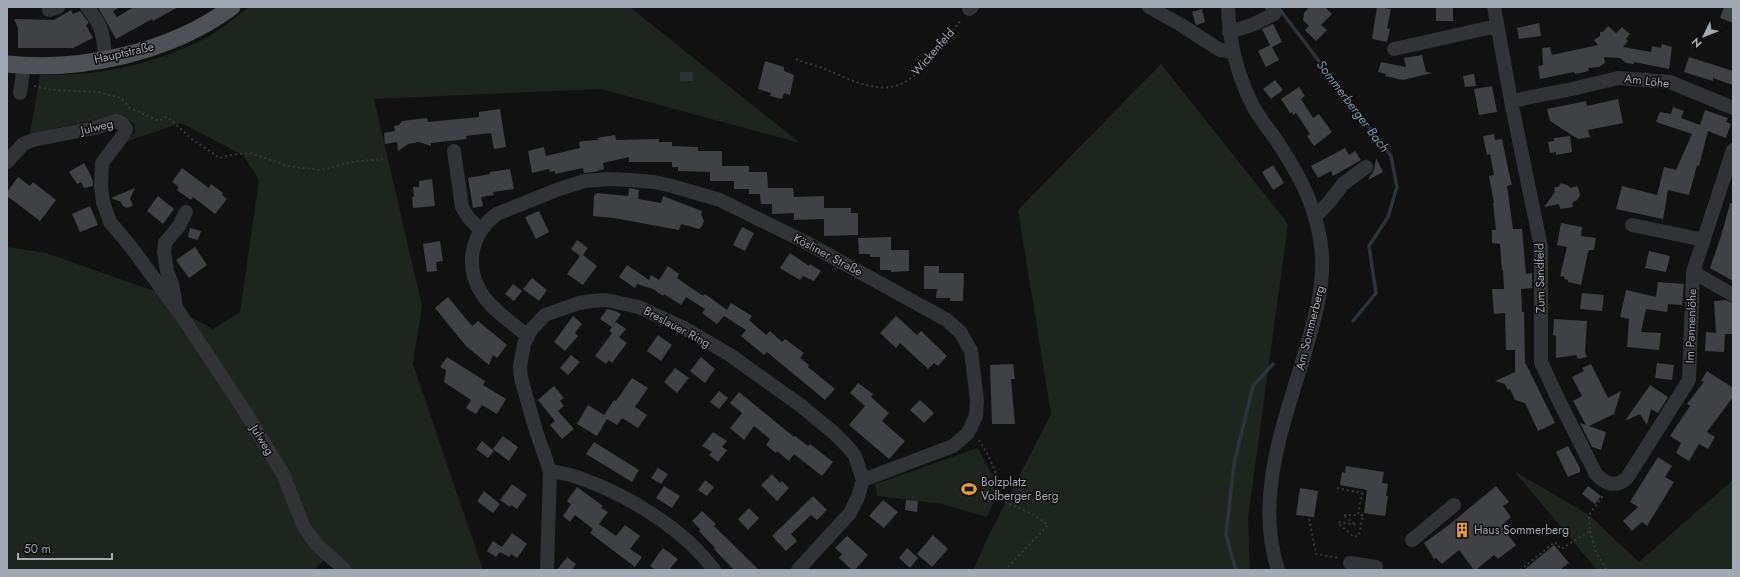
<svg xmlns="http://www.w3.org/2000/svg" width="1740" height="577" font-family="Jost,sans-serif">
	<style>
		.green { fill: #1d251e }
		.water { fill: #2b343a }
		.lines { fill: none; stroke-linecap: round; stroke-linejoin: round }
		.stream { stroke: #2b343a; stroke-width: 3.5 }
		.building { fill: #404145 }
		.path { stroke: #383a3e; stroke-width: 2; stroke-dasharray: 2 3; stroke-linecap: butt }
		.minor { stroke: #323337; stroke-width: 14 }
		.major { stroke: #4e5156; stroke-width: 17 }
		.labels { text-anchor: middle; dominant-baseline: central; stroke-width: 3; stroke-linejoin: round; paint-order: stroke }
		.street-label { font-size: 12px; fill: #a3a9b2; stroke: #0c0c0d }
		.poi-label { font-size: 12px; fill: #a3a9b2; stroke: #0c0c0d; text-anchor: start }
		.water-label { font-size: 13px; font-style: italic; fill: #7b99ac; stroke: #0c0c0d }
	</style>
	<rect width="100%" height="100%" fill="#111112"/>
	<path class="green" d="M249,7H630L800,143L601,89L374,99L422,306L413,364L483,570H354L319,540L310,523L290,473L247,404L187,315L213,329L240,312L259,180L243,155L181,123L128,141L135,132V126L131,121L116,115L30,134L40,75C52,75 65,75 77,74C119,72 179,55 214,33C227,25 238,15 249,7Z
		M1161,64L1288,224L1248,518L1250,570H973L988,537L1051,414L1018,210Z
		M7,247L46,253L157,292L240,413L324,560L314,570H7Z
		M978,448L994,479L995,499L987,517L942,504L877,496L875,484Z
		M1514,471L1589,515L1639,562L1733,480V570H1597Z"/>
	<path class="water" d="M680,72H693V81H680Z"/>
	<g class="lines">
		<path class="stream" d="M1278,7L1391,156L1397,187L1388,217L1369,246L1376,293L1353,321
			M1236,570L1226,535L1234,464L1253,386L1273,364"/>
	</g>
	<path class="building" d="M98,7H120L113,11L117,17L134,7H178L153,21L152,19L116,39Z
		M1309,7H1325L1332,14L1321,25L1327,30L1316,41L1305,30L1309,26L1303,20L1304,13Z
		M1377,7L1391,9L1387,28L1390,29L1387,42L1372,39Z
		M1436,7H1453V21H1436Z
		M1724,7H1733V23L1720,18Z
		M1202,9L1205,22L1196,25L1192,12Z
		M71,10L73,14L80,11L89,23L86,25L93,38L73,48H18V28L14,19L54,20Z
		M1539,23L1541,36L1519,39L1517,28Z
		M1273,24L1282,42L1272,47L1279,60L1266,67L1258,51L1270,45L1262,29Z
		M1608,26L1616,33L1622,27L1630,34L1626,39L1628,41L1623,47L1651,52L1652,46L1661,48L1662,44L1672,47L1669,69L1634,62V64L1626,63L1620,58L1604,57L1605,63L1599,67L1588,68L1589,71L1575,74L1574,72L1540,79L1538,66L1543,65L1542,48L1550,47L1552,55L1598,45L1594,40L1600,36V32H1603Z
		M1422,55L1426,72L1432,73L1403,80L1385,76L1386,74L1378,72L1381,62L1406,67L1404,58Z
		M1689,57L1733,71V85L1713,78V81L1684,72Z
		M765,61L784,67V71L794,75L790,95L784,93L782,99L770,96L771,93L758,89Z
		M1474,74L1476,86L1465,87L1463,76Z
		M1275,80L1283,90L1271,99L1263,89Z
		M1492,86L1497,112L1479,115L1474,89Z
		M1299,87L1305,96L1301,99L1313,118L1319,114L1332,132L1314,146L1307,136L1310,134L1296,113L1293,115L1292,112L1290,113L1281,99Z
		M1618,99L1623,123L1588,130L1590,137L1578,139L1550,121L1547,109L1586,101L1587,106Z
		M1673,107L1684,111L1681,118L1700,125L1705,110L1728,118L1726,122L1731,124L1726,138L1708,131L1699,166L1697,165L1689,195L1668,190L1663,219L1616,209L1622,186L1657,195L1664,167L1676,170L1692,134L1656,122L1660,112L1671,114Z
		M500,109L506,147L494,149L491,133L466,136L467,139L431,143V146L419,142L408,144L398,151L397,142L385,144L384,133L395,131L394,126L399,125L402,121L427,118L428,122L479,117V112Z
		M1494,134L1495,140L1502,139L1509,173L1512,185L1507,186L1513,229H1522L1526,274L1532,273V288L1521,289L1522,312H1524L1525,364H1526L1555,423L1538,431L1525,403L1515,400L1510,389L1508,390L1505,384L1495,381L1515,372V350H1506L1505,313L1494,314L1492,289H1504L1503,270H1502L1500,244L1492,243V230H1496L1493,203H1494L1489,176L1494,175L1490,154L1487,155L1483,136Z
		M615,135L616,140L659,139V142H672V146L698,147V151H722V166H749V172H767L768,188H793L794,197L824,196V208H851V213H858V235L824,236V219L794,220V213L772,214V204H761L760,194H749V189H734V181H710V172L678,171V167H672V162H629V157L603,163L604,169L594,172L584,173L583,168L555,174V171L550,172L549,169L532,173L528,151L544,147L546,156L580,148L579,142L584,141L598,140L597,138Z
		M1570,136L1572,152L1556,155V152L1550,153L1548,142L1554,141V138Z
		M1345,148L1349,155L1355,151L1361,160L1333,176L1331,171L1318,178L1311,166Z
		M1376,158L1383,172L1368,180L1374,170Z
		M84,163L89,172L93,181V186L84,188L81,182L77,184L69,172Z
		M1273,165L1284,183L1273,190L1262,172Z
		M182,168L209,188L211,184L223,193L222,195L227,199L215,214L193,197L191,200L177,190L179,187L172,182Z
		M510,169L514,189L493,192L494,195L481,197L483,206L473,208L468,178L490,174V172Z
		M18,177L30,186L33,182L56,200L40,221L7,196V192Z
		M432,179L435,206L413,208L412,197H414L413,187H419V181Z
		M1561,183L1567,185L1571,188L1577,186L1579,190L1580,195L1577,200L1572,203L1573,207L1560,209L1559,204L1544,207L1555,192L1554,187H1558Z
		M135,188L130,199L133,205L127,208L123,206L121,202L111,198Z
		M629,188L639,190L638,199L661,203L663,196L702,211L701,214L704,221L702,226L699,229L681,224L679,230L614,218L593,216L594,196L597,193L628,196Z
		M158,196L174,209L163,224L147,211Z
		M1730,203H1733V281L1710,268L1722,233Z
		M90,206L98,225L80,232L72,214Z
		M539,211L549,232L536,239L525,217Z
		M1561,223L1582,227L1581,236L1596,238L1594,250H1589L1588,252L1581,285L1568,282V280L1564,279L1565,277L1560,276L1567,247L1557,245Z
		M742,227L754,233L745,251L733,245Z
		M190,228L201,231L198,240L188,237Z
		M891,237V250H909V271L891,272V270H880V257H870V254H859L858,238Z
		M577,240L588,248L583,255L597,266L583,285L567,274L580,256L571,249Z
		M440,241L443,261L436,262L437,271L427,272L423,244Z
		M195,247L207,265L189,278L176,260Z
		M1649,251L1670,256L1666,272L1645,268Z
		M790,253L809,266L810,264L821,271L814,281L803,276L800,280L780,268Z
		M627,265L649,280L651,275L659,280L668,266L679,274L677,278L703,296L705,294L727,310L731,303L752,316L749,320L766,335L770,331L782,342L785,339L804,353L800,358L809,365L808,367L835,389L825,400L767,352L764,355L741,336L746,330L724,316L717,324L702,313L705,309L686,297L681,305L664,294L663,296L653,289L637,284L635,288L619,277Z
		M924,266H939V273H964L963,301H950V298H936L937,289H924Z
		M532,278L547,290L539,301L523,289Z
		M1658,282L1684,284L1682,305L1668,304L1667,312L1646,309L1641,332L1661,333L1659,350L1627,347L1629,319L1620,317L1626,290L1656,297Z
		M513,284L522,291L514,301L505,294Z
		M1582,293L1604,295L1602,311L1580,309Z
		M448,297L472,326L478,321L507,345L497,358L493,355L489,365L466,346L435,308Z
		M1725,300L1733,303V334H1725L1724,352L1705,351L1706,332L1716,333L1714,301Z
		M607,309L615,311L621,314L612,327L600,319Z
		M573,316L582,324L575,333L578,336L565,351L554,342Z
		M896,316L917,335L921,331L947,356L938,366L934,363L928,369L900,343L896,348L880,333Z
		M1554,319L1587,321L1585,352L1587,357L1578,359L1576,355L1556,358V336L1553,335Z
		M616,322L626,329L619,337L627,343L612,363L609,360L606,364L595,356L612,333L609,331Z
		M658,335L672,345L661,361L647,351Z
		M571,355L580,362L568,375L560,368Z
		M447,357L485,381L483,385L506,399L497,414L482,405L476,414L466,408L471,400L444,382L446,370L440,367Z
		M701,357L715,369L705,383L690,371Z
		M1657,363L1674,365L1672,380L1655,378Z
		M1013,364L1015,379H1011L1015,424H992L990,365Z
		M1591,364L1608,398L1621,391L1614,414L1589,426L1606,432L1601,450L1592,447L1580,423L1586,425L1573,401L1582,396L1572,377L1584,371L1582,368Z
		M675,368L689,378L677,393L664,382Z
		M1707,371L1733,388V397L1707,432L1715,437L1708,449L1699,444L1689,461L1676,453L1681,443L1670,436L1690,406L1687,404L1704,382L1701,381Z
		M632,378L648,388L635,407L647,415L638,428L622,418L617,425L607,419L597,436L577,424L588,405L604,415L614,400L616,401Z
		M858,383L873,394L871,397L889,413L882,421L905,441L889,459L849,425L865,406L850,393Z
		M1650,385L1668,397L1658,413L1651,409L1647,425L1640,414L1625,421Z
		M554,386L564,398L560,401L564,406L558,411L574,429L562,439L550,425L555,421L538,400Z
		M719,391L728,398L719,409L710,402Z
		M739,392L794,437L795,436L808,446L810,444L833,462L822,476L794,454L789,461L777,451L776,453L766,445L770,439L754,426L744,440L730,428L742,413L730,403Z
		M920,400L934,413L924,423L910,410Z
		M713,432L727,441L722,447L727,450L718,462L709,455L712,452L702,446Z
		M503,436L518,447L509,461L493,449Z
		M482,441L494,451L488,458L476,449Z
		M594,442L639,470L632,482L586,454Z
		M1568,446L1580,468V472L1568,477L1556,452Z
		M1658,457L1672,466L1665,477L1674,482L1647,526L1642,522L1632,531L1623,521L1638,507L1630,502Z
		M1346,466L1384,472L1382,483L1388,484L1386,496H1388L1385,516L1364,513L1367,490L1340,485L1342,472L1345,473Z
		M658,468L668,474L661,484L651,478Z
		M772,474L780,483L782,481L789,488L777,501L761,485Z
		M705,480L714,487L707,496L698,490Z
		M512,484L527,495L517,509L511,505L510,507L500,500Z
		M664,486L680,496L672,508L656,498Z
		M1496,486L1509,502L1503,506L1511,517L1501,526L1516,545L1498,559L1494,555L1476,570H1474L1459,550L1442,564L1436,558L1434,559L1424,543L1450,524Z
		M1588,486L1601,496L1595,504L1582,494Z
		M577,487L603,506L601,508L608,512L599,524L616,536L625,525L640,536L630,549L642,557L635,567L590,533L593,529L575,515L570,522L563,516L571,504L567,501Z
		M1300,488L1318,491L1314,517L1296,515Z
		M484,491L500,504L493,513L477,501Z
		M813,496L827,510L817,520L811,515L791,534L797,541L786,551L772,536Z
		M883,500L898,512L884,528L869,516Z
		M906,500L918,501L917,512L905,510Z
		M749,508L759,518L748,530L738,519Z
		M702,511L716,524L714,526L759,570H734L714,549L715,548L699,531L700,529L692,521Z
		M512,533L527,544L517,558L511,554L509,557L500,552L496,557L487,551L493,541L502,547Z
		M933,535L948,549L932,567L917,554Z
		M847,536L868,555L855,570H852L839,558L842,554L835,548Z
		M1554,545L1569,563L1560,570H1524Z
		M663,548L678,559L669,570H655L650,566Z
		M907,548L918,558L910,568L899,558Z
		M567,557L576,564L572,570H557Z"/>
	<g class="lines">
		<path class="path" d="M796,59C805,63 815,65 825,69C851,80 885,99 911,78C928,64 947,37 961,20
			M34,86L52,90L98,92L121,98L130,108L159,121L166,117L171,120L193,140L220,158L231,155L250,153L288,166L321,170L352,162L383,159
			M979,440L987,453L997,475L999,499L1032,514L1048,525L1005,570
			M1337,488L1362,493L1358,515H1343L1356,525L1340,522L1338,523L1354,537L1359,535L1363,515H1358
			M1309,519L1316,554L1339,558
			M1590,531L1596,552L1607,570
			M1520,570L1555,542L1561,549L1590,531L1589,515L1604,494"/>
		<path class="minor" d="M87,7C102,24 104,37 105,58
			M1149,7L1181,25L1220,50L1233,52
			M1228,7C1229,40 1236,71 1250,100C1256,114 1266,126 1275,138C1300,176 1318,208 1322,254C1324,287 1315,318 1306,349C1285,421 1254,495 1278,570
			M1494,7L1511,101L1541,247V362L1560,403L1596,474C1605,484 1616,488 1627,478L1689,380L1693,272L1733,150
			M969,9L972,7
			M49,10L58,7
			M1229,32L1252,25L1274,14L1272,7
			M1394,49L1497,26
			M20,93L24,65
			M1511,101L1572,89L1618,78L1670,82L1733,108
			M454,151L462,207L468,217L481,231
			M7,162L23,144L33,140L94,128L116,121L123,124L126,129L124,134L102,163L101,186L103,202L110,222L131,247L181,315L244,410L283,474L304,527L316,544L345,570
			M1316,216L1330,201L1343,184L1366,167
			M1632,225L1704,240
			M1693,272L1733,295
			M176,306L172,284L167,271L164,252L165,243L179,226L186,212
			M527,336C513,323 493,311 482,294C464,266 471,233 497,214L559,189L585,181L609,179L630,180L654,182L672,186L720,200L805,242L947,320L961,333L971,351L977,400L976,416L971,427L967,434L953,446L863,480
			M550,471C560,473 570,474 580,478C628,495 684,529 714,570
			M1412,540L1454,505
			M1350,563L1376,567
			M547,570L550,471L536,431L521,378L520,366L524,344L531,330L545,315L579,303L592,301L606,300L639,307L684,328L730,355L800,405L834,433L847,446L855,456L863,480L858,497L850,513L798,570"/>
		<path class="major" d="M7,64C82,72 171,52 232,7"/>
	</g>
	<defs>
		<symbol id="stadium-bare" viewBox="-9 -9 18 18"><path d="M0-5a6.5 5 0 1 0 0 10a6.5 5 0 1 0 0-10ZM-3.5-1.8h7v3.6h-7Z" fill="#e79b34" stroke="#0c0c0d" stroke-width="2.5" paint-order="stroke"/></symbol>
		<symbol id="building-bare" viewBox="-9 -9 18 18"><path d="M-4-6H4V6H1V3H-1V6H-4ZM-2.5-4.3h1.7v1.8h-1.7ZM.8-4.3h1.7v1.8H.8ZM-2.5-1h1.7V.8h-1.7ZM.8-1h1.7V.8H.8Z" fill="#e79b34" stroke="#0c0c0d" stroke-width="2.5" paint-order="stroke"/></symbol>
	</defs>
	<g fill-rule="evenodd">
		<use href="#stadium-bare" x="958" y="478" width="22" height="22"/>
		<use href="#building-bare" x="1451" y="519" width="22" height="22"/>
	</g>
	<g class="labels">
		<g class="street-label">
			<text transform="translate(933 52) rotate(-49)">Wickenfeld</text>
			<text transform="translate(124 53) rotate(-13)">Hauptstraße</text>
			<text transform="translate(1647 81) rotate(7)">Am Löhe</text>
			<text transform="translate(97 127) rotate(-13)">Julweg</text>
			<text transform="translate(828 255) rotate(28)">Kösliner Straße</text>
			<text transform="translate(1540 278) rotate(-91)">Zum Sandfeld</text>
			<text transform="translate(1691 326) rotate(-88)">Im Pannenlöhe</text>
			<text transform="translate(677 327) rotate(28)">Breslauer Ring</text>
			<text transform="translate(1310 328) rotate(-76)">Am Sommerberg</text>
			<text transform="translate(262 440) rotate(58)">Julweg</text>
		</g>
		<g class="poi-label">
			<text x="981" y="482">Bolzplatz<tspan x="981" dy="14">Volberger Berg</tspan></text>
			<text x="1474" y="530">Haus Sommerberg</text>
		</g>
		<g class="water-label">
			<text transform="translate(1353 106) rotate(53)">Sommerberger Bach</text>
		</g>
	</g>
	<rect width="1740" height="577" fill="none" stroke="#a3a9b2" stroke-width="16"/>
	<g transform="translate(1704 36) rotate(227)" stroke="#0c0c0d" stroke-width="3" paint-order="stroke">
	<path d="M0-3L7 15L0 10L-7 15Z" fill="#a3a9b2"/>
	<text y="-6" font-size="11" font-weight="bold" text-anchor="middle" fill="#a3a9b2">N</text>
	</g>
	<path d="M18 553v6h94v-6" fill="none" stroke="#a3a9b2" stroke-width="2"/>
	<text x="24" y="553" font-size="12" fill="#a3a9b2" stroke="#0c0c0d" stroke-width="3" paint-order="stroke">50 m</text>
</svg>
